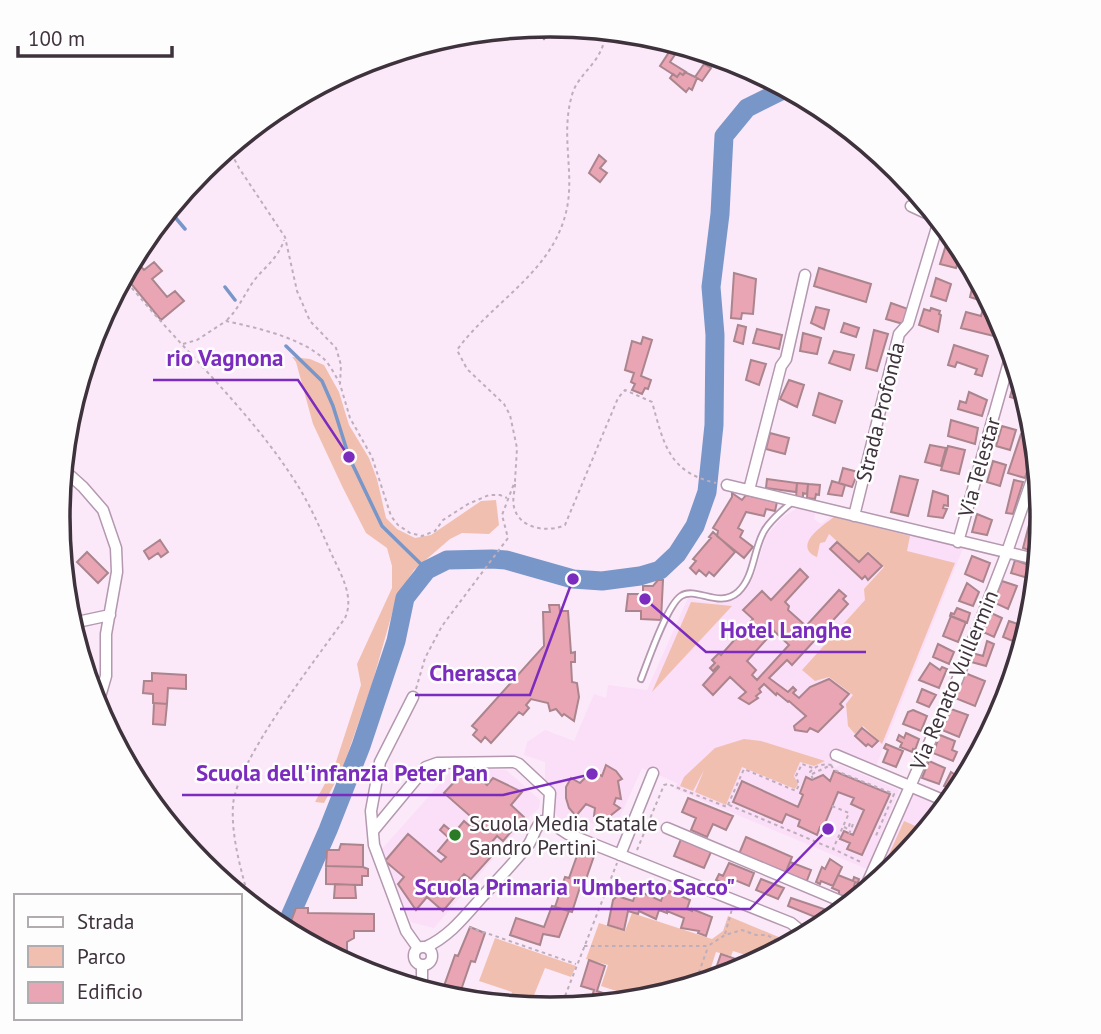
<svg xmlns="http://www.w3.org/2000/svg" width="1101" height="1034" font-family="'PT Sans',sans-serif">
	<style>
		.built { fill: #fbdef7 }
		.green { fill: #f1bfaf }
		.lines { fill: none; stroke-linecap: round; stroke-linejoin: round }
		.stream { stroke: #7996c9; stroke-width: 3.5 }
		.river { stroke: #7996c9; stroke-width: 19 }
		.building { fill: #eaa5b4; stroke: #aa858d; stroke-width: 2; fill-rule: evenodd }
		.service-casing { stroke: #b498b0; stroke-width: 8 }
		.minor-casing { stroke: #b498b0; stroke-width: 13 }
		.path { stroke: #beaebc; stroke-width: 2; stroke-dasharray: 3.5 3.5; stroke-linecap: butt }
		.service { stroke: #fff; stroke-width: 4.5 }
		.minor { stroke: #fff; stroke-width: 10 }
		.poi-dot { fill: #2b7b26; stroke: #fdfdfd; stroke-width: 2.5 }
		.labels { text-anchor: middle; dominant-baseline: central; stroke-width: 5; stroke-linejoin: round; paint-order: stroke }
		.street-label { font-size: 21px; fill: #3e323c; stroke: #fdfdfd }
		.poi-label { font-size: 21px; fill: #3e323c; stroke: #fdfdfd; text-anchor: start }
		.rim { fill: none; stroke: #3e323c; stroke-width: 3.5 }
		.leader { fill: none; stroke: #7b2cbf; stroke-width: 2.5 }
		.callout-dot { fill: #7b2cbf; stroke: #fdfdfd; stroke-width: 2.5 }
		.callout-label { font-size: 23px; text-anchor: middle; font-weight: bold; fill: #7b2cbf; stroke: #fdfdfd; stroke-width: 5; stroke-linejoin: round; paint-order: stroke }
	</style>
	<rect width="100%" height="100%" fill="#fbe9f9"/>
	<path class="built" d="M799,507L816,511L814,519L821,524L833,515L963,548L876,766L839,751L832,762L835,768L840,765L899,790L867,869L675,789L677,783L642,768L615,828L590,823L577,817L564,823L556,815L551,783L545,781V762L524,755L527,742L545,730L574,741L594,694L606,698L608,685L647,690L688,598L712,603H723L734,600L742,593L749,586L755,573L766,536L783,517Z
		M454,768L506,770L540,800L539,808L529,817L434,928L411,922L385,865L381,850Z
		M913,792L947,807L898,866L887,875L879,872Z"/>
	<path class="green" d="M292,357L310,359L324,365L339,392L349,425L369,458L377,479L386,518L397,529L415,538L431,535L481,501L496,500L499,525L489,534L462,533L450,539L414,570L397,596L372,684L342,770L324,803L315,802L335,765L361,685L357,664L392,588V566L387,548L366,533L343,488L313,424L296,362Z
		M834,517L910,536L907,551L955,563L882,744L863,726L855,734L848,726L846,704L853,695L829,677L815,681L802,670L865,600L864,589L884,567L868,551L859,561L829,534L825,542L820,543L817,557C792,546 822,526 834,517Z
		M691,602L732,606L652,692Z
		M744,739L761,741L825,761L814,766L800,762L794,776L798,784L795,789L742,767L726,805L695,792L704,770L693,791L680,786L684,777L715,748Z
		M904,821L927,831L898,866L889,873L882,870Z
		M632,913L712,939L723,931L728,916L793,943L761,960L733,951L731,956L716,952L707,980L704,979L703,983L644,1000L601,986L608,965L586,959L599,923L625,931Z
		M495,938L576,966L571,977L545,968L530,1005L510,999L512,992L479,981Z"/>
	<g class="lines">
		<path class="stream" d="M169,210L185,229
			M225,287L235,300
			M286,346L322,381L333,406L349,457L382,526L427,570"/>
		<path class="river" d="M284,930L328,830L361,746L396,641L405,598L427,570L447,560L492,559L506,560L573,579L602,581L640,576L660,570L677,554L695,526L707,492L714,425L715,335L711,287L720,214L724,136L747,108L787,88"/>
	</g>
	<path class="building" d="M546,25L552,31L544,39L540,35L536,38L532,34L540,26Z
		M675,43L688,47L686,50L681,46L670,62L686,72L683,75L680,73L677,77L660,66Z
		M704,64L711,68L702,81L697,78L692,90L689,88L686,92L670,78L673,74L677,77L680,73L683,75L685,72L695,77Z
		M599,155L606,161L600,168L607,173L600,182L589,173Z
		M946,245L961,252L956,268L940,264Z
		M133,258L144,270L154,262L162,271L152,279L167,297L175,291L184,301L161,320L124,275Z
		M819,268L871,284L866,302L814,286Z
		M734,273L756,279L753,314L742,313L741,319L731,318Z
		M936,278L951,284L946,301L931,296Z
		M974,280L981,282L1000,318L994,336L961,328L966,312L981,316L985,302L970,297Z
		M891,303L908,309L903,324L886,319Z
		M816,307L829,310L824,329L811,323Z
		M931,308L940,311L939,314L941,315L938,332L919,325L924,309L930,311Z
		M844,323L859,328L856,337L841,332Z
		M738,325L746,327L743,344L734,341Z
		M757,329L782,335L779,349L753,343Z
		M874,330L888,334L877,371L866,368Z
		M803,333L821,338L817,354L800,351Z
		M643,337L652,340L641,376L651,380L648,389L645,388L642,394L632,390L635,384L631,382L634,373L625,370L632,341L641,344Z
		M954,345L988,356L982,376L975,374L977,369L957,362L955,367L948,365Z
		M834,351L854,355L850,370L829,363Z
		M751,360L766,364L759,385L746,380Z
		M1015,379L1021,381L1026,396L1024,401L1010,397Z
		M789,380L804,385L797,407L780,399Z
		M969,392L987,400L982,416L958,409L960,401L966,403Z
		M819,393L842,401L835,423L813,415Z
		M951,420L978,428L975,444L948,436Z
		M1002,426L1016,430L1010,450L996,446Z
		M770,433L789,438L785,454L766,449Z
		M1021,434L1035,438L1036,443L1025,478L1008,473Z
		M930,445L946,448L941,466L925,462Z
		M948,446L965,450L959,474L941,470Z
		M993,461L1006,465L1000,486L987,482Z
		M843,468L858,472L852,487L839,483Z
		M900,476L918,480L908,516L891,512Z
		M767,479L797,483L796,492L766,488Z
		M1014,480L1023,482L1013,514L1006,513Z
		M832,481L845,485L842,496L828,494Z
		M797,483L808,484L807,494L803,493V499L796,498Z
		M808,484L820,485L819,495L816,494L815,499L807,498Z
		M933,491L948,496V506L944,505L943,508L947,509L943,518L928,516Z
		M732,493L742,500L746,495L777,502L775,511L766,509L764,516L746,512L738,528L743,531L740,537L753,547L744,558L717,536L718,531L713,528L732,497Z
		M977,514L992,520L987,535L972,532Z
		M1030,521L1042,524L1039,553L1023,548Z
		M713,532L735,552L714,576L709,572L706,576L699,570L696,574L690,568L696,561L693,559L711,538L709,537Z
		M160,540L168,552L161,557L158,553L149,559L144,551Z
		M837,542L859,562L868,553L882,566L868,580L865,576L862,579L830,549Z
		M87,552L108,573L98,583L77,562Z
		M972,556L990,563L983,582L965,574Z
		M1015,560L1032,566L1028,578L1011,573Z
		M800,569L808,577L785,602L789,606L788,610L806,626L839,590L846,596L843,599L848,604L792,665L787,660L769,678L788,692L793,687L796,690L793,693L799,698L810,687L829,679L849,694L840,704L843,707L818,732L810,728L807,732L795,730L794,726L806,716L789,701L788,702L777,693L776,695L764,684L759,689L761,692L756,696L758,698L749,704L739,698L746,692L730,677L713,695L703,685L719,667L718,666L713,671L710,668L715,663L712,660L719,653L721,655L753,619L743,610L762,591L771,600ZM774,631L789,645L757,680L752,675L756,670L747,661Z
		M658,580H663L661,620L641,619V611H626L628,594H643V586H653Z
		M1002,581L1017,586L1008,609L993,602Z
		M967,583L979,592L973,606L959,601Z
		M549,605H559L560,611H568L571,653L575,652V662H571L572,682L577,683L579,697L574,721L564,714L562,716L556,709L550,711L548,703L531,699L526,705L529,708L523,715L519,712L491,743L485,737L481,742L473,735L477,730L472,726L544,646L543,612H550Z
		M957,608L970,613L967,623L950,616L951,613L954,614Z
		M989,612L1002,618L994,637L981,631Z
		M951,616L966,622L958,642L943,636Z
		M1009,621L1029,628L1024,644L1022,643L1020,647L1022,648L1021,652L1018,651L1017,655L1020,657L1016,672L1012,671L1014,666L1012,665L1018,643L1003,637Z
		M987,641L994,644L986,666L968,661L972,653L983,656Z
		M938,644L954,652L949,664L933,657Z
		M930,663L940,670L942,667L947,669L939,688L919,680Z
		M152,673L186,675V689L168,688L167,704L153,703V694L143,693L144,681H152Z
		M965,673L985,681L975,706L955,698Z
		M922,689L936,695L929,707L917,702Z
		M154,703L167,704L165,725L153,724Z
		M951,709L968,715L959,737L942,730Z
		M913,710L927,716L921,731L903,724L908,712Z
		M862,728L878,741L872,747L868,744L866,746L855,736Z
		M906,733L919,739L915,750L913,749L912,752L900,747L902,743L897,740L899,735L904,738Z
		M940,735L955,741L952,750L957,752L953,761L933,753Z
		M886,744L903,751L896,767L883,762L888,750L884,748Z
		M929,761L945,768L939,784L922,778Z
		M606,765L616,771L622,779L618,781L621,799L616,798L614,804L620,808L605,820L604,815L594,816L595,808L586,804L576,816L569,808L566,798V787L571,778L580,783L589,774L596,773L602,776Z
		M468,767L487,785L493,778L522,792L511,805L524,817L503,841L497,836L490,844L497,850L471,879L464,874L458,881L464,886L443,911L427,897L416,910L398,884L404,877L385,861L408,834L441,862L446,857L438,851L449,838L440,830L444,825L454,833L464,821L472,828L477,822L444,793Z
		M834,771L890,794L862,855L847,849L850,843L840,839L844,831L853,835L864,810L851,804L854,798L838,792L823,828L820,827L817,835L798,826L800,820L786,814L782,823L733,802L742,781L798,807L803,795L800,793L806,777L812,780L823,775L830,781Z
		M951,772L960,778L955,790L944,786Z
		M688,798L733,816L726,830L713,824L707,837L691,830L696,818L682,812Z
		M746,837L792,857L785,874L739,854Z
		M681,839L711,852L704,868L674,856Z
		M341,844L363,845V867L326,866L327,850H339Z
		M579,850L594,856L584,885L581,884L572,912L555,907L565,877L569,878Z
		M830,859L842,867L833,886L821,881L820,884L816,882L822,867L825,869Z
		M790,862L811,870L806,883L785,874Z
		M729,863L754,873L749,886L730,878L727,884L716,880L719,874L723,876Z
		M326,866L363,867L368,869V876H362V885L326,884Z
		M838,875L853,881L854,877L859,879L858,883L855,882L852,898L839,895V891L832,888Z
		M761,879L784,888L778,899L756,890Z
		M335,884L355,885L356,898H334Z
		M669,891L690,900L687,909L692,911V909L712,917L706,936L698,933L699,931L681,928L684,918L667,911V913L659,910L656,919L639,911L638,914L628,911L624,930L608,925L613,900L617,896L633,901L636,892L641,894V892L661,901L664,892L669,893Z
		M791,898L824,909L820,919L788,906Z
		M836,904L846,908L826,925L819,922L823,911L834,915Z
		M552,906L569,911L559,937L543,934L540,945L510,935L516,918L544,927Z
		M296,908H308V913L374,914V931H354V938L347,942V958H336L287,932Z
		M470,927L485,933L475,962L471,961L461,990L512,1006L454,1000L457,991L444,986L455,955L458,956Z
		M721,954L739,960L734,973L712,980Z
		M589,960L605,966L597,991L629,1002L589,1006L594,990L581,986Z"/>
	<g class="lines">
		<defs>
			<path id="service" d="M641,679C648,661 667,605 681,596C696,586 719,609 738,592C754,577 753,552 763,533C769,521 782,511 792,502"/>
			<path id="minor" d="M63,469L83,487L103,510L116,548L117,572L106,634V676L97,707
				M727,485L1039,560
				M749,490L781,366L786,359L805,275
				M854,516L899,334L908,324L938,224L937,218L911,206
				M958,542L1012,351
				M72,629L82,621L110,615
				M413,697L380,762L371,811L374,845L406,931L418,948
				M836,755L950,803
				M667,828L850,905
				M373,831L426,767L437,763L514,762L519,764L550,793L548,821
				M620,855L653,773
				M862,895L958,678L1007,552L1038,462
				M414 956a9 9 0 1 1 18 0a9 9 0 1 1-18 0Z
				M426,947C450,936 465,916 482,897C498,879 514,863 529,844C534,836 535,827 542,821H548L568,834L791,923L807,936
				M422,990V965"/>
		</defs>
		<use href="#service" class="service-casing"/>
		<use href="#minor" class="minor-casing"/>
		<path class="path" d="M228,147L239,168L285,237L297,291L310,321L336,348L341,365L340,384L350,418L372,457L391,516L398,525L410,533L422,536L435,531L443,520L468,504L489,495H500L507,498
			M123,277C179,347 251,410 298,486C311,507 321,530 331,553C340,573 355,596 345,618C316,660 237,759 233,805C231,839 242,872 250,904
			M227,320C239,308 244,295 253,282C264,267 278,259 284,240
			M183,344L197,340L226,321C257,328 300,337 324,359C330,365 335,375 339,382
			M515,484C515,490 512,500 514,507C519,529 548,533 565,525L618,398L625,390L652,402C664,444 668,472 716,483
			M416,689L425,658L442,626L508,538L502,515L515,481L517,448L510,415L504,404L467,369L457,350C494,299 558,270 568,202C573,167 561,133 572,95C578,72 606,61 605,30
			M812,774L831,765L834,770L894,794L875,838
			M813,779L810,772C815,766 824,763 831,765
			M729,805L833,849
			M832,806L849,813L833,849L863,863
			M844,827L848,829L850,823L853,824L849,834
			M637,850L664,785L668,784L727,807L744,769L796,791L799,785L796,776L802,764L813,768
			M469,927L576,964
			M725,934L732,909
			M584,946H708L725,935L742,930L756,935H767L787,946
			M740,971L743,963
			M694,986L708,947
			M560,1009L617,863"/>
		<use href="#service" class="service"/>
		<use href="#minor" class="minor"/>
	</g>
	<circle class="poi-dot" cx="455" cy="835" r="7"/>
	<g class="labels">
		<g class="street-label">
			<text transform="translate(880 412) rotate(-76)">Strada Profonda</text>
			<text transform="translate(979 467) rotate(-74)">Via Telestar</text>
			<text transform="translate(954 680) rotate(-67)">Via Renato Vuillermin</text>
		</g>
		<g class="poi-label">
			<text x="469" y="823">Scuola Media Statale<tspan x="469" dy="24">Sandro Pertini</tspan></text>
		</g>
	</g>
	<path d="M0 0H1101V1034H0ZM70 517a480 480 0 1 1 960 0a480 480 0 1 1-960 0Z" fill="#fdfdfd" fill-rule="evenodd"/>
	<path class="rim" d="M70 517a480 480 0 1 1 960 0a480 480 0 1 1-960 0Z"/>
	<path class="leader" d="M349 457L298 380H153M645 599L706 652H866M573 579L530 695H415M592 774L503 795H182M828 829L750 909H400"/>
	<g class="callout-dot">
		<circle cx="349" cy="457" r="7"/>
		<circle cx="645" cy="599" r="7"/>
		<circle cx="573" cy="579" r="7"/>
		<circle cx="592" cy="774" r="7"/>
		<circle cx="828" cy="829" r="7"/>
	</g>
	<g class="callout-label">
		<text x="225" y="366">rio Vagnona</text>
		<text x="786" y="638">Hotel Langhe</text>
		<text x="473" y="681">Cherasca</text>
		<text x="342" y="781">Scuola dell'infanzia Peter Pan</text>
		<text x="575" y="895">Scuola Primaria "Umberto Sacco"</text>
	</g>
	<rect x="14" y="894" width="228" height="126" fill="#fdfdfd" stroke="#b1acb0" stroke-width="2"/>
	<rect x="28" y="917" width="35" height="10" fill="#ffffff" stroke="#b1acb0" stroke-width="2"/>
	<text x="77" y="929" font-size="21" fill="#3e323c">Strada</text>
	<rect x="28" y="946" width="35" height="21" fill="#f1bfaf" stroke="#b1acb0" stroke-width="2"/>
	<text x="77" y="964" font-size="21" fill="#3e323c">Parco</text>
	<rect x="28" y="982" width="35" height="21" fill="#eaa5b4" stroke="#b1acb0" stroke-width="2"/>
	<text x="77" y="999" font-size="21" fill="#3e323c">Edificio</text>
	<path d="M18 46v10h154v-10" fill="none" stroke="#3e323c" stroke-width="3.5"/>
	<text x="28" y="46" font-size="21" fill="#3e323c" stroke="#fdfdfd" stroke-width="5" paint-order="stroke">100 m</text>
</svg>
